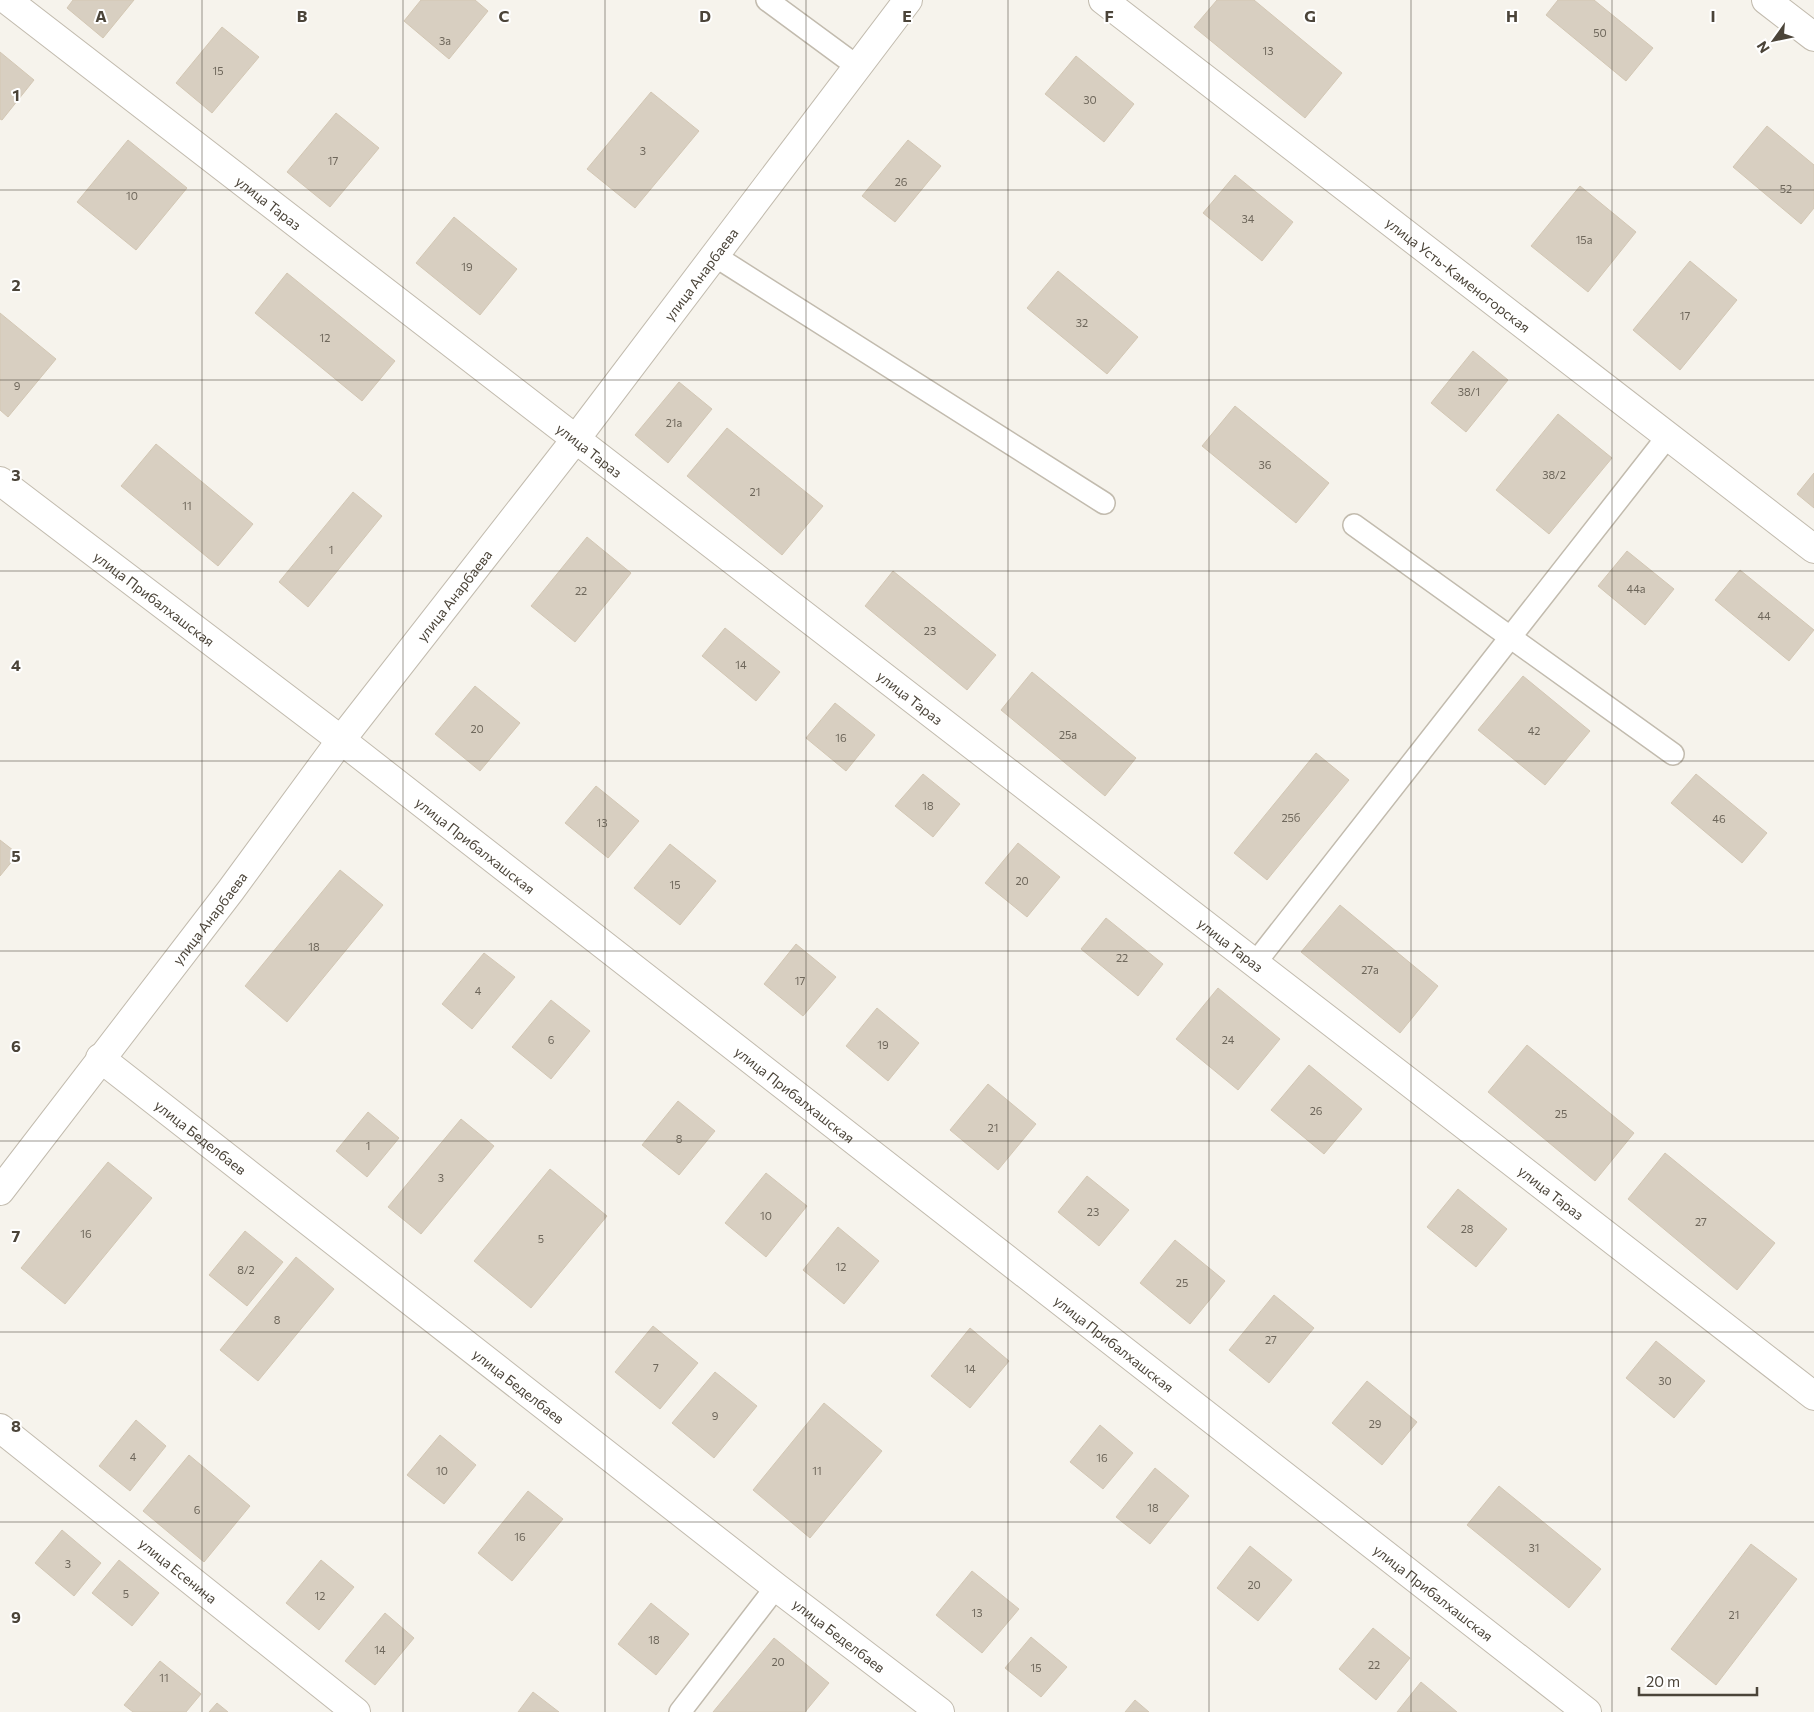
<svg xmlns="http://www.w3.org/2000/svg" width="1814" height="1712" font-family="Commissioner,sans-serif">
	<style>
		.building { fill: #d8cfc1; stroke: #d3c7b4 }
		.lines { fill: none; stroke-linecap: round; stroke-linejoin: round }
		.service-casing { stroke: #c2bbae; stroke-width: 24 }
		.minor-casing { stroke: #c2bbae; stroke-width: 30 }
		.tertiary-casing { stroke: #c2bbae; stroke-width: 30 }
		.service { stroke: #fff; stroke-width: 21 }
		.minor { stroke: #fff; stroke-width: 28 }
		.tertiary { stroke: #fff; stroke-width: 28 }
		.grid { fill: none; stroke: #4b4439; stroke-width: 1; stroke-opacity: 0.55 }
		.labels { text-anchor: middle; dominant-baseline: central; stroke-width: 4; stroke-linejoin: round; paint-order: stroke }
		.number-label { font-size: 11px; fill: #6e675b }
		.street-label { font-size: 14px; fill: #4b4439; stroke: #fff }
		.grid-label { font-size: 16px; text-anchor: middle; font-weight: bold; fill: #4b4439; stroke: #fff; stroke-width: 4; stroke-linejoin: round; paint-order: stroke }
	</style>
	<rect width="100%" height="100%" fill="#f6f3ec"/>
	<path class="building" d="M73,0H134L103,38L67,8Z
		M421,0H475L488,11L449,59L404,21Z
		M1217,0H1254L1342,73L1305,118L1194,27Z
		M1558,0H1594L1653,48L1626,81L1546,15Z
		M222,27L259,57L212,113L176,83Z
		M0,52L34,80L2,120L0,119Z
		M1076,56L1134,104L1104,142L1045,94Z
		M651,92L699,131L635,208L587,169Z
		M336,113L379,148L330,207L287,172Z
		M1767,126L1814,165V208L1801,224L1733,167Z
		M128,140L187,188L136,250L77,202Z
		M908,140L941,166L895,222L862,196Z
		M1235,175L1293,222L1262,261L1203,213Z
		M1580,186L1636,232L1588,292L1531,246Z
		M454,217L517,269L480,315L416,263Z
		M1690,261L1737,300L1680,370L1633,330Z
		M1058,271L1138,337L1107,374L1027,308Z
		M287,273L395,361L362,401L255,313Z
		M0,313L56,359L8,417L0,410Z
		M1473,351L1508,380L1466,432L1431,403Z
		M679,382L712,409L668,463L635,435Z
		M1235,406L1329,483L1296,523L1202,446Z
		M1558,414L1612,458L1549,534L1496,490Z
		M727,428L823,506L782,555L687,476Z
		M156,444L253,524L218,566L121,486Z
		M1814,473V508L1797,494Z
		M353,492L382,516L308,607L279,582Z
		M587,537L631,573L575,642L531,606Z
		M1627,551L1674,589L1645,625L1598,586Z
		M1740,570L1814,630L1789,661L1715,600Z
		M893,571L996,655L967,690L865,606Z
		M725,628L780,672L756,701L702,656Z
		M1032,672L1136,758L1105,796L1001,710Z
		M1523,676L1590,731L1545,785L1478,730Z
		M475,686L520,723L480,771L435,734Z
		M835,703L875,735L846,771L806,738Z
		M1316,753L1349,780L1267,880L1234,853Z
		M923,774L960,804L933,837L895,806Z
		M1696,774L1767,833L1742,863L1671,803Z
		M596,786L639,821L608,858L565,823Z
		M0,840L18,854L0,876Z
		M1018,843L1060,877L1027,917L985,883Z
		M670,844L716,881L680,925L634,888Z
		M340,870L383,905L287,1022L245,986Z
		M1340,905L1438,986L1400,1033L1301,952Z
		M1106,918L1163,964L1138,996L1081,949Z
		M796,944L836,977L803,1016L764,984Z
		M484,953L515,977L472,1029L442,1004Z
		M1218,988L1280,1039L1238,1090L1176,1039Z
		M551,1000L590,1031L551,1079L512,1047Z
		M877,1008L919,1043L888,1081L846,1046Z
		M1527,1045L1634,1133L1595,1181L1488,1092Z
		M1309,1065L1362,1109L1324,1154L1271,1110Z
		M988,1084L1036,1124L998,1170L950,1130Z
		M678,1101L715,1131L679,1175L642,1145Z
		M368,1112L399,1138L367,1177L336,1151Z
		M461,1119L494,1146L421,1234L388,1207Z
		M1665,1153L1775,1243L1737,1290L1628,1199Z
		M108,1162L152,1198L65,1304L21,1268Z
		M550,1169L607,1216L531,1308L474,1261Z
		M766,1173L807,1206L766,1257L725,1223Z
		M1087,1176L1129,1210L1099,1246L1058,1212Z
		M1458,1189L1507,1229L1476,1267L1427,1227Z
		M838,1227L879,1261L844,1304L803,1270Z
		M245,1231L283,1262L247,1306L209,1275Z
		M1175,1240L1225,1281L1190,1324L1140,1283Z
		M296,1257L334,1289L258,1381L220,1350Z
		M1274,1295L1314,1328L1269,1383L1229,1350Z
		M653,1326L698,1363L660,1409L615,1372Z
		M970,1328L1009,1361L970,1408L931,1376Z
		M1656,1341L1705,1381L1674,1418L1626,1378Z
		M715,1372L757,1406L714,1458L672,1423Z
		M1367,1381L1417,1422L1382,1465L1332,1423Z
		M824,1403L882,1451L810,1538L753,1490Z
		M136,1420L166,1446L130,1491L99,1466Z
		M1100,1425L1133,1453L1103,1489L1070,1462Z
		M440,1435L476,1465L444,1504L407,1475Z
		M189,1455L250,1506L204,1562L143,1511Z
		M1155,1468L1189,1496L1150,1544L1116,1517Z
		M1499,1486L1601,1569L1569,1608L1467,1525Z
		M528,1491L563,1519L512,1581L478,1553Z
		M62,1530L101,1563L74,1596L35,1563Z
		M1751,1544L1797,1579L1716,1685L1671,1649Z
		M1250,1546L1292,1580L1258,1621L1217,1588Z
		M119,1560L159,1593L132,1626L92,1593Z
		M321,1560L354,1587L319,1630L286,1603Z
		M972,1571L1019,1609L982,1653L936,1615Z
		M651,1603L689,1634L656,1675L618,1644Z
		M385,1613L414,1638L375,1685L345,1661Z
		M1373,1628L1410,1658L1376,1700L1339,1669Z
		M1031,1637L1067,1667L1041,1697L1005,1668Z
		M774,1638L829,1683L805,1712H713Z
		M160,1661L201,1694L186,1712H133L124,1705Z
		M1421,1682L1457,1712H1397Z
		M533,1692L559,1712H518Z
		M1135,1700L1149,1712H1125Z
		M217,1703L228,1712H209Z"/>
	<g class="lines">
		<defs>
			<path id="service" d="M767,0L858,67
				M715,256L1104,503
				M1354,525L1673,754
				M1256,962L1668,436
				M680,1712L776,1587"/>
			<g id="minor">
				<path id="s1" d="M7,0C609,466 1213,929 1814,1396"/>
				<path id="s2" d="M1103,0L1814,549"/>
				<path id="s3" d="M0,481L341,740L1587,1712"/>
				<path id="s4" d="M100,1058L776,1587L940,1712"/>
				<path id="s5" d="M0,1191L231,890L341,740L575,440L908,0"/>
				<path id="s6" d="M0,1428L356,1712"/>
			</g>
			<path id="tertiary" d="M1766,0L1814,37"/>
		</defs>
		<use href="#service" class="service-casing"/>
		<use href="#minor" class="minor-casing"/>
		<use href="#tertiary" class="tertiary-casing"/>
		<use href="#service" class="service"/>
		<use href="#minor" class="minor"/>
		<use href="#tertiary" class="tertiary"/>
	</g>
	<path class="grid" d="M202,0V1712M403,0V1712M605,0V1712M806,0V1712M1008,0V1712M1209,0V1712M1411,0V1712M1612,0V1712M0,190H1814M0,380H1814M0,571H1814M0,761H1814M0,951H1814M0,1141H1814M0,1332H1814M0,1522H1814"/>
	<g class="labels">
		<g class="number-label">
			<text x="1600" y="32">50</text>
			<text x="445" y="40">3а</text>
			<text x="1268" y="50">13</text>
			<text x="218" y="70">15</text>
			<text x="1090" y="99">30</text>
			<text x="643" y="150">3</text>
			<text x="333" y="160">17</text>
			<text x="901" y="181">26</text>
			<text x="1786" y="188">52</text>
			<text x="132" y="195">10</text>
			<text x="1248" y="218">34</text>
			<text x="1584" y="239">15а</text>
			<text x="467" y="266">19</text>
			<text x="1685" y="315">17</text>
			<text x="1082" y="322">32</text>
			<text x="325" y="337">12</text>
			<text x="17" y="385">9</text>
			<text x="1469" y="391">38/1</text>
			<text x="674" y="422">21а</text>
			<text x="1265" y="464">36</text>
			<text x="1554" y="474">38/2</text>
			<text x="755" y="491">21</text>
			<text x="187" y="505">11</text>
			<text x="331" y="549">1</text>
			<text x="1636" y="588">44а</text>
			<text x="581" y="590">22</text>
			<text x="1764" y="615">44</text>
			<text x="930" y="630">23</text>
			<text x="741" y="664">14</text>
			<text x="477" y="728">20</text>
			<text x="1534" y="730">42</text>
			<text x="1068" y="734">25а</text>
			<text x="841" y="737">16</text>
			<text x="928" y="805">18</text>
			<text x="1291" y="817">25б</text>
			<text x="1719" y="818">46</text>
			<text x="602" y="822">13</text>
			<text x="1022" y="880">20</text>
			<text x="675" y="884">15</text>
			<text x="314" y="946">18</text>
			<text x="1122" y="957">22</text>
			<text x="1370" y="969">27а</text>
			<text x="800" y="980">17</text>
			<text x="478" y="990">4</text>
			<text x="551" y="1039">6</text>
			<text x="1228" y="1039">24</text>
			<text x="883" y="1044">19</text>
			<text x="1316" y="1110">26</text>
			<text x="1561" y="1113">25</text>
			<text x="993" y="1127">21</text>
			<text x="679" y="1138">8</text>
			<text x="368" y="1145">1</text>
			<text x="441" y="1177">3</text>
			<text x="1093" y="1211">23</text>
			<text x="766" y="1215">10</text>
			<text x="1701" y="1221">27</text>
			<text x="1467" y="1228">28</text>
			<text x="86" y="1233">16</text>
			<text x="541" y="1238">5</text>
			<text x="841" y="1266">12</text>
			<text x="246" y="1269">8/2</text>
			<text x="1182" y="1282">25</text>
			<text x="277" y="1319">8</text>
			<text x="1271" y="1339">27</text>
			<text x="656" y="1367">7</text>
			<text x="970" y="1368">14</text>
			<text x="1665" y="1380">30</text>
			<text x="715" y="1415">9</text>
			<text x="1375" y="1423">29</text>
			<text x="133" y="1456">4</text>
			<text x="1102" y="1457">16</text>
			<text x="442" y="1470">10</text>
			<text x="817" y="1470">11</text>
			<text x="1153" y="1507">18</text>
			<text x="197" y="1509">6</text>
			<text x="520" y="1536">16</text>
			<text x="1534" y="1547">31</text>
			<text x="68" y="1563">3</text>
			<text x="1254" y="1584">20</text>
			<text x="126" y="1593">5</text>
			<text x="320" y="1595">12</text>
			<text x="977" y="1612">13</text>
			<text x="1734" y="1614">21</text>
			<text x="654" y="1639">18</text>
			<text x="380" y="1649">14</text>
			<text x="778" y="1661">20</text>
			<text x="1374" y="1664">22</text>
			<text x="1036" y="1667">15</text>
			<text x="164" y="1677">11</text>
		</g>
		<g class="street-label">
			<text stroke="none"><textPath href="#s1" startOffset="331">улица Тараз</textPath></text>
			<text stroke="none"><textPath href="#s5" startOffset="1154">улица Анарбаева</textPath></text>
			<text stroke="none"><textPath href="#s2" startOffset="449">улица Усть-Каменогорская</textPath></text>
			<text stroke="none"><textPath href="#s1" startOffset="736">улица Тараз</textPath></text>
			<text stroke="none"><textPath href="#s5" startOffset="749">улица Анарбаева</textPath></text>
			<text stroke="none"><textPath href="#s3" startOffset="194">улица Прибалхашская</textPath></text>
			<text stroke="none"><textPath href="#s1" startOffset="1141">улица Тараз</textPath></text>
			<text stroke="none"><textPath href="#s3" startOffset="599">улица Прибалхашская</textPath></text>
			<text stroke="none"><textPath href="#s5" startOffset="344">улица Анарбаева</textPath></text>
			<text stroke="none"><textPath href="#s1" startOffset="1546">улица Тараз</textPath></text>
			<text stroke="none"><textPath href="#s3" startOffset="1004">улица Прибалхашская</textPath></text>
			<text stroke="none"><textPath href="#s4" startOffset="128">улица Беделбаев</textPath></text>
			<text stroke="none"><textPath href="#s1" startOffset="1951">улица Тараз</textPath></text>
			<text stroke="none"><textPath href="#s3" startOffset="1409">улица Прибалхашская</textPath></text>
			<text stroke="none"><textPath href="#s4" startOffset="532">улица Беделбаев</textPath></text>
			<text stroke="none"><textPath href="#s6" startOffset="228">улица Есенина</textPath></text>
			<text stroke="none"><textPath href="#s3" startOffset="1814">улица Прибалхашская</textPath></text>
			<text stroke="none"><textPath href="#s4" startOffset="938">улица Беделбаев</textPath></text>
		</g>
	</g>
	<g class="grid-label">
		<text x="101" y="22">A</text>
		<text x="302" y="22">B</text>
		<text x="504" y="22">C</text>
		<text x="705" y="22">D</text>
		<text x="907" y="22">E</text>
		<text x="1109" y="22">F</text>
		<text x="1310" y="22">G</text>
		<text x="1512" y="22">H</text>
		<text x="1713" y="22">I</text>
		<text x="16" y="101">1</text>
		<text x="16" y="291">2</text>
		<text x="16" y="481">3</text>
		<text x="16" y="671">4</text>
		<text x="16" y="862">5</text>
		<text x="16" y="1052">6</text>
		<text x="16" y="1242">7</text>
		<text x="16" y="1432">8</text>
		<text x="16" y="1623">9</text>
	</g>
	<g transform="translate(1774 40) rotate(237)" stroke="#ffffff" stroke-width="4" paint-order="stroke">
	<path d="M0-4L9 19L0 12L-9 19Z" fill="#4b4439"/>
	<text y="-8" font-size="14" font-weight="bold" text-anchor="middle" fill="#4b4439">N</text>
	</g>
	<path d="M1639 1687v8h118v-8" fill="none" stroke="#4b4439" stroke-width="2.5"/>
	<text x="1646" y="1687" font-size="15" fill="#4b4439" stroke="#ffffff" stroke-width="4" paint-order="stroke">20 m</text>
</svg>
